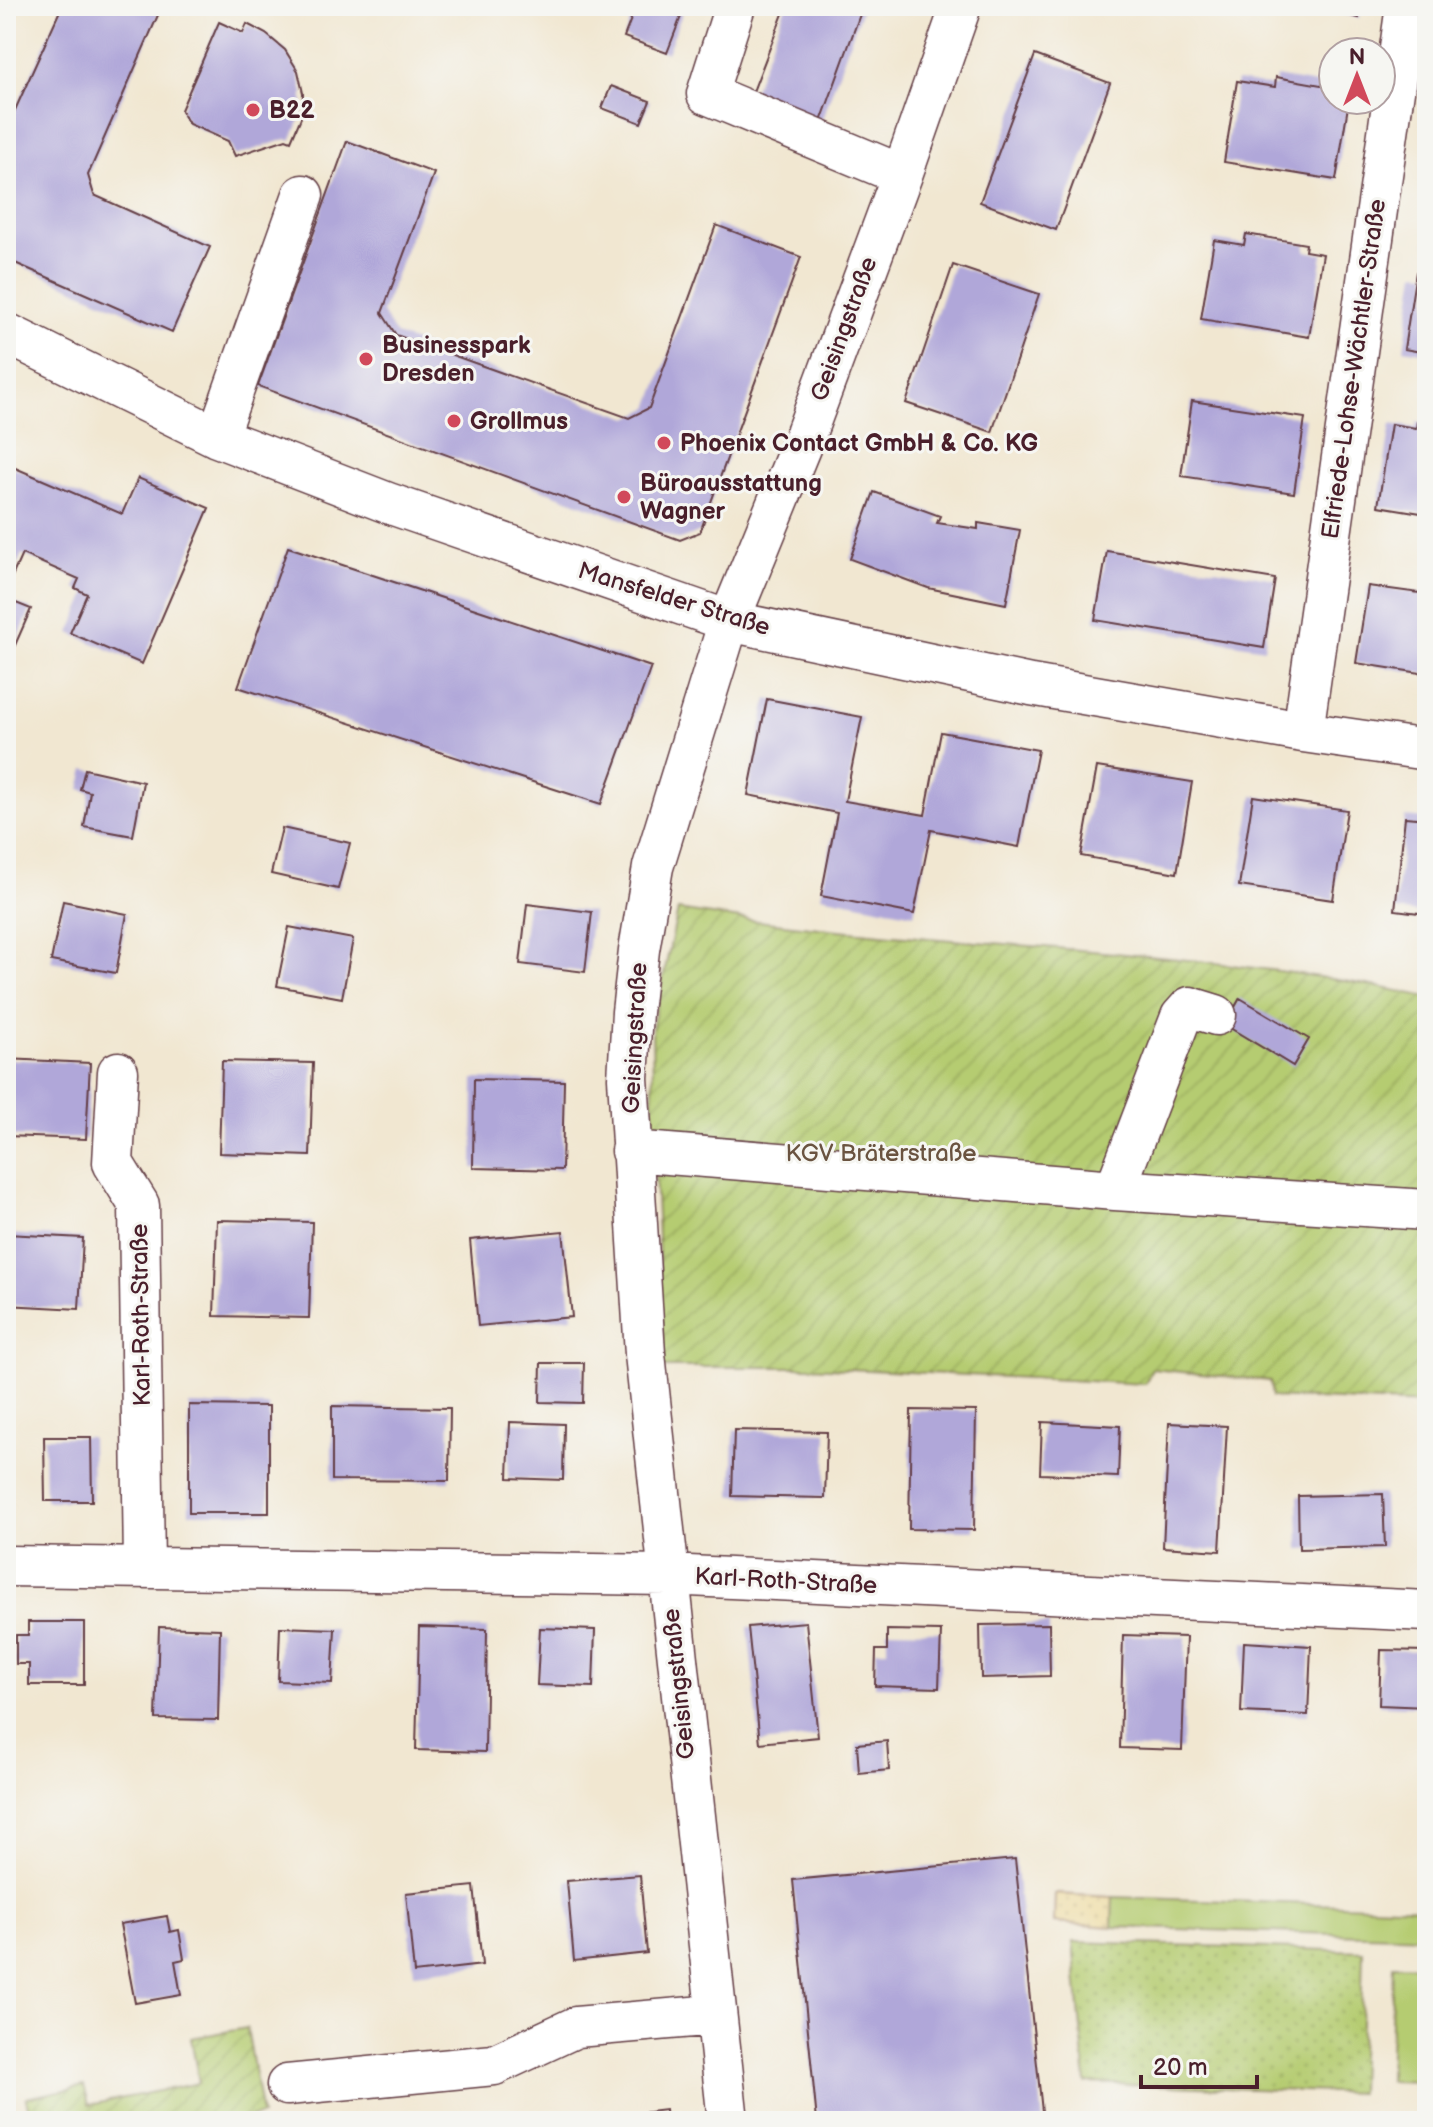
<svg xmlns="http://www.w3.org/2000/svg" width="1433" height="2127" font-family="'Balsamiq Sans',sans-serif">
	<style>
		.grass { fill: url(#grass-dots); stroke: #80764e; stroke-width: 2 }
		.sand { fill: url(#sand-dots); stroke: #9c7c64; stroke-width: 2 }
		.garden { fill: url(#garden-furrows); stroke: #80764e; stroke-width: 2 }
		.pitch { fill: #b5cc71; stroke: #80764e; stroke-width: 2 }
		.building { fill: #b0a7d9 }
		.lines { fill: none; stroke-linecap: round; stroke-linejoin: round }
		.minor-casing { stroke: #633d44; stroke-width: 43 }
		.minor { stroke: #fff; stroke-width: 40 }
		.poi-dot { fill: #d1495b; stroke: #f6f6f2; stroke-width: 3 }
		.labels { text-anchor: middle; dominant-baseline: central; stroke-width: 6; stroke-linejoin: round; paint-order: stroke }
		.poi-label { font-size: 24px; font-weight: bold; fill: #4a1f2b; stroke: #f6f6f2; text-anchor: start }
		.street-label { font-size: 24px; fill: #4a1f2b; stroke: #f6f6f2 }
		.park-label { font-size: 24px; fill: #6a5340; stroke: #f6f6f2 }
	</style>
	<defs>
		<pattern id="grass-dots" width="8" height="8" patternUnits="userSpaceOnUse" patternTransform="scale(2)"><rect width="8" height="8" fill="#b5cc71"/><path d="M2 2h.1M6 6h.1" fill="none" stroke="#9daf62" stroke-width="1.8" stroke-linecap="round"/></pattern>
		<pattern id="sand-dots" width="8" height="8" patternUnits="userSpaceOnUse" patternTransform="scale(2)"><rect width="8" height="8" fill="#eeda9e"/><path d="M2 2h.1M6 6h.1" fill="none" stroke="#cebb88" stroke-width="1.8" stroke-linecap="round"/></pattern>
		<pattern id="garden-furrows" width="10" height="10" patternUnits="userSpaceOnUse" patternTransform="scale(2)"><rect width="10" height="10" fill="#b5cc71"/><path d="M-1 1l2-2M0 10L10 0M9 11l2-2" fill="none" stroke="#9daf62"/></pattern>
	</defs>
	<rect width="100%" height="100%" fill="#f6f6f2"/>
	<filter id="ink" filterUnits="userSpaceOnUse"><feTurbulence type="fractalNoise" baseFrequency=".0125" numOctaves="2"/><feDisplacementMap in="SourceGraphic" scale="16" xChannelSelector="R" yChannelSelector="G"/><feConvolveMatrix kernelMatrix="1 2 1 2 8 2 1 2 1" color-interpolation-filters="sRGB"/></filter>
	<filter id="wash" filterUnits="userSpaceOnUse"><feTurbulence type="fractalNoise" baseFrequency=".006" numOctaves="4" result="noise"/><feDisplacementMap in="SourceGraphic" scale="32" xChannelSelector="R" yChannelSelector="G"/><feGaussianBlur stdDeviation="1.8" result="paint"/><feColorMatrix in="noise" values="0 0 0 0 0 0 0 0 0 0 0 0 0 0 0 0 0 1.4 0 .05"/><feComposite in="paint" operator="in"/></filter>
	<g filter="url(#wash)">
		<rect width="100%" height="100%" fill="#f1e7d1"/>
		<path class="grass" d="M1073,1942L1363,1951L1359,2093L1086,2083Z"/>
		<path class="sand" d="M1055,1894L1113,1897L1112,1927L1054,1923Z"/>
		<path class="garden" d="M678,910C926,949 1181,943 1427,997V1404L1272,1397L1270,1381L1152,1369L1145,1384L809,1367H664L654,1152L652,1028Z
			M247,2028L262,2115L224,2121H31L26,2098L84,2086L89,2105L199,2083L191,2038Z"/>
		<path class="pitch" d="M1113,1897L1427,1908V1937L1112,1927Z
			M1393,1965L1427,1966V2082L1389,2081Z"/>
		<g id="blocks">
			<path class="building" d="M62,6H162L88,175L94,195L210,247L172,332L6,259V130Z
				M636,6H685L667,53L624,37Z
				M786,6H863L818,130L749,102Z
				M1309,6H1361L1359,18Z
				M219,22L243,33L247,24L266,34L285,50L298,71L303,93L302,115L291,141L286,139L235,156L228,141L189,124L181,110Z
				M1035,55L1110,83L1056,230L980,202Z
				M1276,77L1327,86V93L1333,94V100H1349L1336,180L1224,162L1237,81L1275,87Z
				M611,86L650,101L641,123L602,108Z
				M347,141L434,173L382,313L396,335L629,418L649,408L716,225L801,257L700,532L680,540L258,386Z
				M1246,234L1306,244L1305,251L1323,254L1309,337L1201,319L1214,240L1244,245Z
				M953,265L1039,294L992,432L906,403Z
				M1416,272L1427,273V353L1404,349Z
				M1192,401L1305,418L1294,493L1181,476Z
				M1417,422L1427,423V514L1378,506L1391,424L1416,428Z
				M6,464L122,514L138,478L209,508L142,664L70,633L87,594L75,588L79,579L22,554L6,590Z
				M874,492L940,516L937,523L978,529V523L1020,530L1006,604L928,588L850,559Z
				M288,547L651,667L601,804L238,687Z
				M1107,551L1275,579L1264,648L1095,620Z
				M1368,586L1427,594V674L1356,663Z
				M6,599L31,609L12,652L6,649Z
				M767,699L862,717L845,801L925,815L941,732L1038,750L1019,847L931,830L914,914L821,896L837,813L748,795Z
				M1097,767L1192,782L1177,873L1081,856Z
				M85,769L143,782L133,836L84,827L90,792L80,789Z
				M1253,796L1347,810L1333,900L1239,886Z
				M1405,817L1427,819V914L1395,910Z
				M282,828L350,843L338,889L271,874Z
				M63,901L127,914L116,973L51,961Z
				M527,904L592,912L585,972L520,964Z
				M289,927L353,939L342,998L277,986Z
				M1240,998L1309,1039L1293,1066L1225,1025Z
				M6,1059L90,1063L86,1139L6,1136Z
				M222,1061L313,1063L310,1156L219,1153Z
				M474,1079L564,1081L562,1170L473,1168Z
				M217,1220L312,1222L309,1318L214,1316Z
				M563,1231L572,1317L478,1326L470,1240Z
				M6,1234L83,1238L79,1309L6,1305Z
				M541,1363H584L583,1403L540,1402Z
				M189,1405L269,1406V1513H189Z
				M332,1406L450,1408L449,1481L332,1480Z
				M911,1410L976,1411L974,1530L909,1529Z
				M510,1422L564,1424L563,1480L508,1478Z
				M1042,1422L1120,1426L1118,1477L1040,1474Z
				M1169,1423L1227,1426L1220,1551L1163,1547Z
				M734,1430L827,1432L825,1498L732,1496Z
				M44,1437H91L92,1501H45Z
				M1383,1494L1385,1547L1299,1549L1298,1496Z
				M28,1622H84V1685H29V1664H16V1635H28Z
				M806,1622L818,1737L760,1743L748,1627Z
				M1049,1624L1050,1676L981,1678L980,1625Z
				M159,1627L220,1629L218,1720L156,1719Z
				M280,1627L335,1629L332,1683L278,1681Z
				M419,1627L487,1629L485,1752L416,1750Z
				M540,1628L595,1630L593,1687L537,1685Z
				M887,1630L941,1631L939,1688L875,1686L876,1650H887Z
				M1123,1635L1186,1637L1182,1750L1120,1748Z
				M1244,1642L1311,1646L1308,1715L1241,1712Z
				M1381,1650L1427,1651V1707L1379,1705Z
				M887,1741L889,1770L859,1773L857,1744Z
				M1015,1859L1043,2121H817L793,1880Z
				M640,1875L647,1953L574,1961L567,1881Z
				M474,1886L482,1965L414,1973L406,1893Z
				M167,1916L170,1932L179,1930L184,1959L175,1961L181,1995L135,2003L120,1924Z
				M665,2110L666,2121H591V2119Z"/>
		</g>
	</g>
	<g filter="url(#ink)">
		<use href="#blocks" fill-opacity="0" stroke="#633d44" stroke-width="2"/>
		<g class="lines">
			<defs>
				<path id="minor" d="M735,6L707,94L902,175
					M6,333L217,437L388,503L729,621L1031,685L1303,732L1427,750
					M217,437L303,195
					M1303,732L1406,6
					M118,1072L113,1163L139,1205L144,1566
					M631,1151L1115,1190L1427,1210
					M1115,1190L1181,1017L1190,1007L1216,1015
					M6,1566L668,1575L1427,1611
					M287,2085L494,2065L576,2027L716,2015
					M728,2121L645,1354L628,1078L632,1012L639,950L653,867L729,621L806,433L902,175L961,6"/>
			</defs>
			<use href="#minor" class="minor-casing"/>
			<use href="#minor" class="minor"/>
		</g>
	</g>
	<g class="poi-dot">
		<circle cx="253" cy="110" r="8"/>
		<circle cx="366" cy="359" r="8"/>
		<circle cx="454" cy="421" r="8"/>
		<circle cx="664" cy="443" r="8"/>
		<circle cx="624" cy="497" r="8"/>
	</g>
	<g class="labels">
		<g class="poi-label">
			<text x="269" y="110">B22</text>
			<text x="382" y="345">Businesspark<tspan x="382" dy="28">Dresden</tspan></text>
			<text x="470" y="421">Grollmus</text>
			<text x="680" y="443">Phoenix Contact GmbH &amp; Co. KG</text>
			<text x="640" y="483">Büroausstattung<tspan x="640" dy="28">Wagner</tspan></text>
		</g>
		<g class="street-label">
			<text transform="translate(844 329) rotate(-70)">Geisingstraße</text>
			<text transform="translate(1354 369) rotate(-82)">Elfriede-Lohse-Wächtler-Straße</text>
			<text transform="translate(674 599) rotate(17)">Mansfelder Straße</text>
			<text transform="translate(635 1038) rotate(-87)">Geisingstraße</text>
			<text transform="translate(141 1315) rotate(-91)">Karl-Roth-Straße</text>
			<text transform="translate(786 1581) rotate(3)">Karl-Roth-Straße</text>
			<text transform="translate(679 1684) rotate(-96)">Geisingstraße</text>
		</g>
		<g class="park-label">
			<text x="881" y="1153">KGV Bräterstraße</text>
		</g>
	</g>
	<rect width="1433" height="2127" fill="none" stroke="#f6f6f2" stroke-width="32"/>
	<g transform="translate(1357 76)"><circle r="38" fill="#f6f6f2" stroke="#b1a0a2" stroke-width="2"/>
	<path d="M0-6L14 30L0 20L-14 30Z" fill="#d1495b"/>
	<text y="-12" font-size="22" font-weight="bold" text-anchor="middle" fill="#4a1f2b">N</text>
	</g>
	<path d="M1141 2075v12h116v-12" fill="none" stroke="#4a1f2b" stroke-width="4"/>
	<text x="1153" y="2075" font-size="24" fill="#4a1f2b" stroke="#f6f6f2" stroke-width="6" paint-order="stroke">20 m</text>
</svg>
